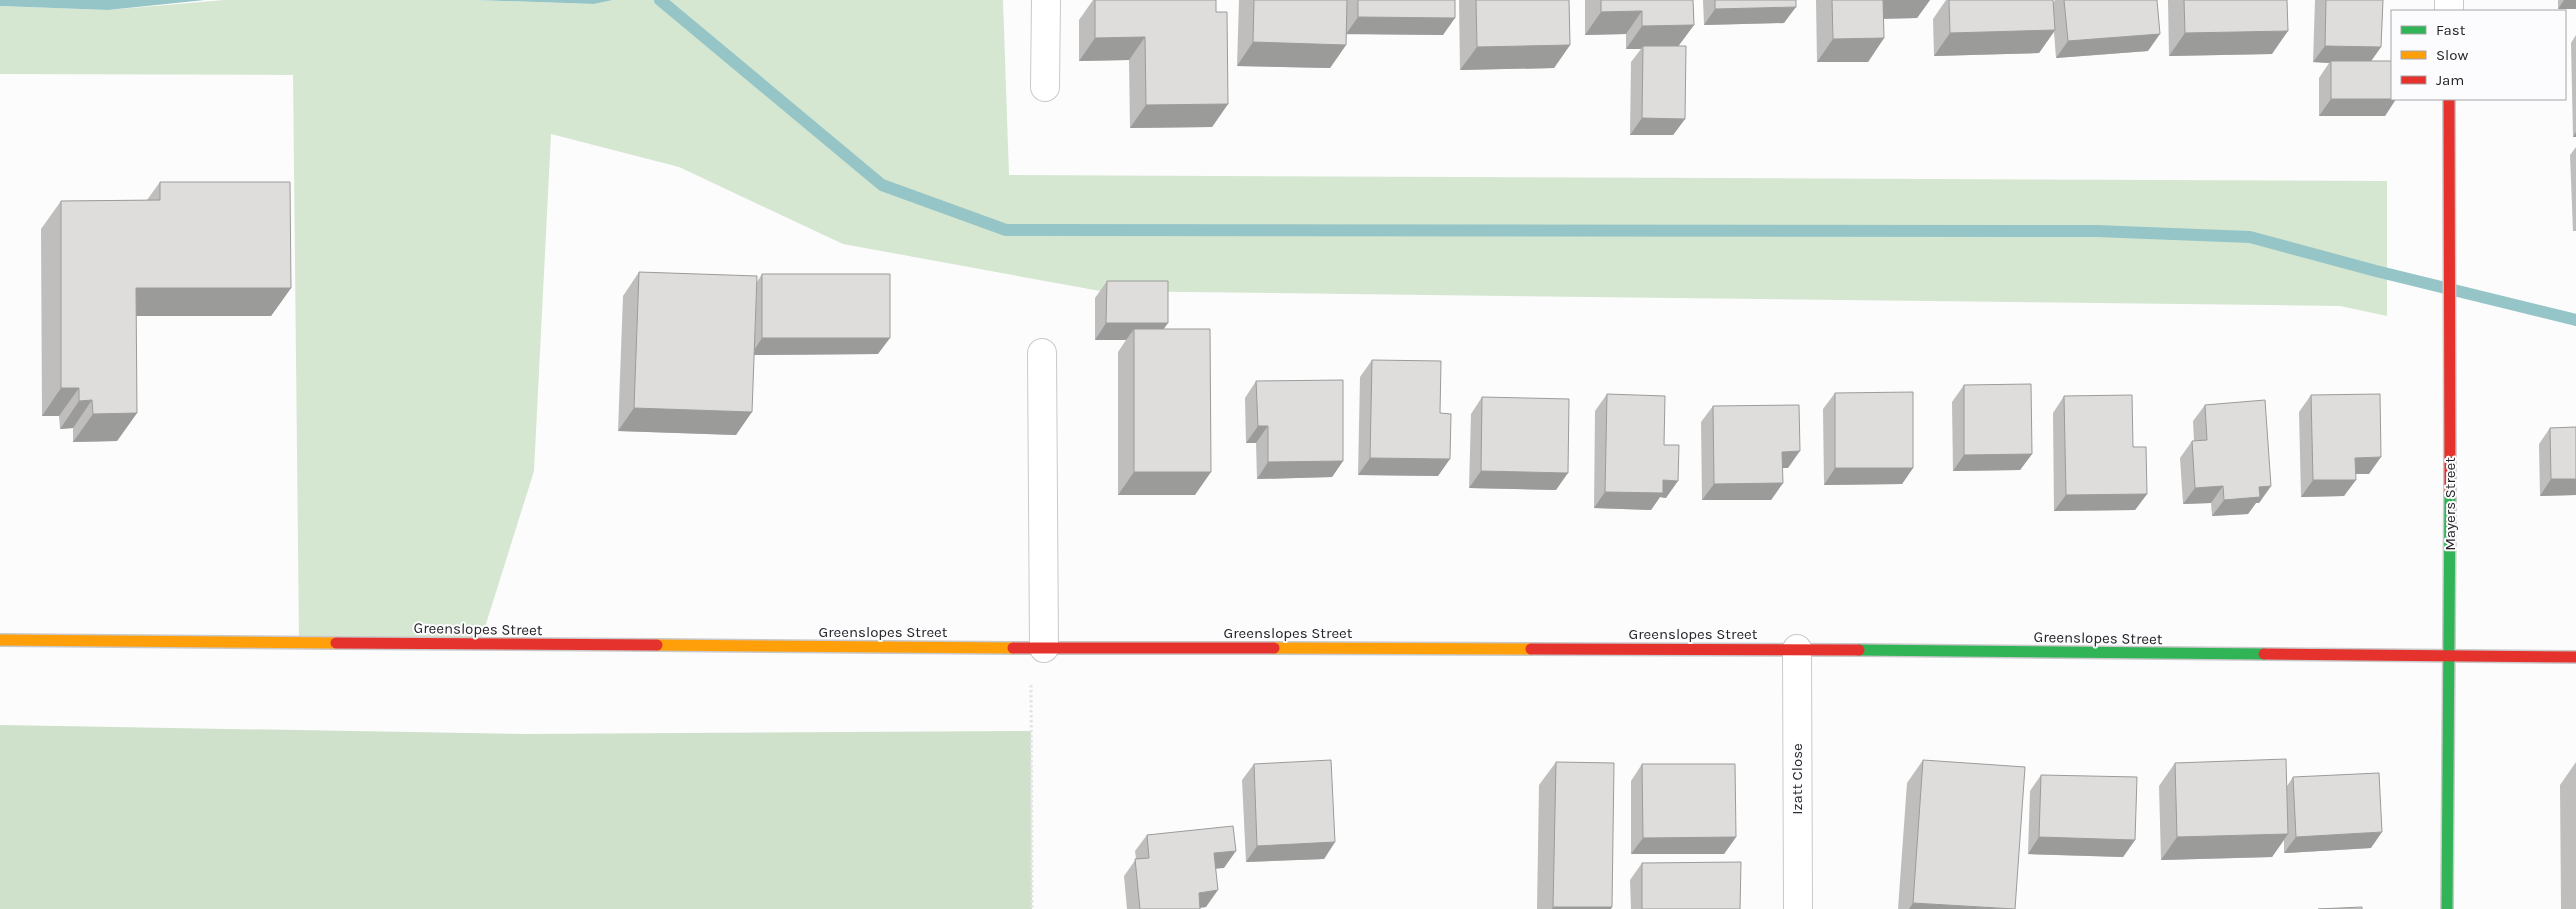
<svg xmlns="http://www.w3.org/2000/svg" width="2576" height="909" font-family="Karla,sans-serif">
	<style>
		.green { fill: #d6e7d1 }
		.forest { fill: #cfe1ca }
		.water { fill: #96c5c7 }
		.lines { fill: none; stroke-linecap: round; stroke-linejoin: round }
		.stream { stroke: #96c5c7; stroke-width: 12 }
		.street-casing { stroke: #c9c9cb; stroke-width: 30 }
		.fast-casing { stroke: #c9c9cb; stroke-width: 14 }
		.slow-casing { stroke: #c9c9cb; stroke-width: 14 }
		.jam-casing { stroke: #c9c9cb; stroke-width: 14 }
		.path { stroke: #e3e3e4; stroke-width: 3; stroke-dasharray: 2.5 2.5; stroke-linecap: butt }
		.street { stroke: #fff; stroke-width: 28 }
		.fast { stroke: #30b455; stroke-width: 11 }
		.slow { stroke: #ff9f0a; stroke-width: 11 }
		.jam { stroke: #e5322d; stroke-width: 11 }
		.wall { fill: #bfbebd }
		.shaded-wall { fill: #9b9b9a }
		.building { fill: #dedddc; stroke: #9b9b9a }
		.labels { text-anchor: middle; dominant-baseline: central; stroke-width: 4; stroke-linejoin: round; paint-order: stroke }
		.street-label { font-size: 15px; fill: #242326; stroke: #fcfbfe }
	</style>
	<rect width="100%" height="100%" fill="#fcfcfd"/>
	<path class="green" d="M224,0H475L594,4L613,0H1003L1009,175L2387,181V316L2340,306L1100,291L843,244L679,167L551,134L534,471L480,643L299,642L293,75L0,74V6L108,10Z"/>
	<path class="forest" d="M0,725L523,734L1031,731L1032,909H0Z"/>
	<path class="water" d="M0,0H205L108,10L0,6Z
		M475,0H613L594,4Z"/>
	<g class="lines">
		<path class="stream" d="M660,0L882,185L1006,230L2096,231L2250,237L2376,271L2576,320"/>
		<defs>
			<path id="street" d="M2449,11V0
				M1045,87L1046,0
				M1042,353L1044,648
				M1797,649L1798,909"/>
			<path id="fast" d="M1859,650L2264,654
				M2447,909L2450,493"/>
			<path id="slow" d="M0,640L336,643
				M657,645L1013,648
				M1274,648L1531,649"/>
			<path id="jam" d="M2449,99L2450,493
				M336,643L657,645
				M1013,648H1274
				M1531,649L1859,650
				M2264,654L2576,657"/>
		</defs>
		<use href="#street" class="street-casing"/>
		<use href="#fast" class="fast-casing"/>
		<use href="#slow" class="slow-casing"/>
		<use href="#jam" class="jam-casing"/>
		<path class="path" d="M1031,685L1032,909"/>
		<use href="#street" class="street"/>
		<use href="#fast" class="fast"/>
		<use href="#slow" class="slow"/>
		<use href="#jam" class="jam"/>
	</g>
	<path class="wall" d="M1093,0H1216V12L1228,104L1212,127L1130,128L1129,60L1079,61V20Z
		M1239,0H1455L1443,35L1346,34L1347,17L1346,45L1330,68L1237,66Z
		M1459,0H1569L1570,45L1554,68L1460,70Z
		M1585,0H1693L1694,25L1678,46L1685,119L1673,135H1630L1631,62L1641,49H1626V34L1585,35Z
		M1703,0H1796L1784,23L1704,25Z
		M1816,0H1930L1917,18L1884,19V38L1868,62H1817Z
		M1946,0H2053V3L2055,0H2157L2148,51L2056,58L2054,32L2039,53L1934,56L1933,19Z
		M2168,0H2287L2272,54L2169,56Z
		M2315,0H2383L2381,47L2371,61L2396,99L2385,116H2319V78L2329,63L2313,62Z
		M2558,0H2576L2558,9Z
		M2576,35V137H2573L2571,43Z
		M2576,147V231H2573L2570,155Z
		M160,182L291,288L271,316H136L137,413L117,441L73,442V428L60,429L59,416H42L41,229L61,201L147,200Z
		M639,272L757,282L762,274L878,354L754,355L736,435L618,431L623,296Z
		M1107,281L1164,329L1195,495H1118V352L1126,340H1095V298Z
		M1372,360L1438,476L1358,475L1360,377Z
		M1256,381L1343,461L1332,477L1257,479L1256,443H1246L1245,398Z
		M1964,385L2032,454L2020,470L1953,471L1952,402Z
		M1835,393L1913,468L1902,484L1824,485L1823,409Z
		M1607,394L1664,445L1666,498L1660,497L1651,510L1594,508L1595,411Z
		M2311,395L2369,474H2356L2344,496L2301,497L2299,412Z
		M2064,396L2133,447L2147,494L2135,510L2054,511L2053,413Z
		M1482,397L1556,490L1469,488L1471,414Z
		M2205,405L2271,486L2259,503H2256L2248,514L2212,516L2211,503L2183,504L2180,458L2192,441H2194L2193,421Z
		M1713,406L1788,468H1782L1783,483L1771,500H1702L1701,422Z
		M2576,427V495L2540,496L2539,444L2550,428Z
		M1923,760L2015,909H1898L1907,783Z
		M1556,762L1611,909H1537L1539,785Z
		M2576,762V909H2561L2560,785Z
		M2175,763L2287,786L2293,777L2371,848L2284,853V840L2272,857L2161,860L2159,786Z
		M1254,764L1335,842L1324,859L1246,862L1242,780Z
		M1642,764L1736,837L1724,854H1631V781Z
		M2041,775L2135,840L2123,857L2028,854L2030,791Z
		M1147,835L1224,868H1215L1206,907L1200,908V909H1127L1124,876L1136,859L1135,851Z
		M1642,863L1740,909H1631L1630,880Z"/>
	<path class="shaded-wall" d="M1880,0H1930L1917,18L1867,19Z
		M2564,0H2576V9H2558Z
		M1796,7L1784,23L1704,25L1715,9Z
		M1642,11L1626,34L1585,35L1601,12Z
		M1358,17L1455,18L1443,35L1346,34Z
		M1694,25L1677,48L1643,46L1641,49H1626L1642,26Z
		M2055,30L2039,53L1934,56L1950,33Z
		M2288,31L2272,54L2169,56L2185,33Z
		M2160,34L2148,51L2056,58L2068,41Z
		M1145,37L1129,60L1079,61L1095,38Z
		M1884,38L1868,62H1817L1833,39Z
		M1253,42L1346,45L1330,68L1237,66Z
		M1570,45L1554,68L1460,70L1477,47Z
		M2325,46L2381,47L2369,64L2331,61L2329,63L2313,62Z
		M2331,99H2396L2385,116H2319Z
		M1228,104L1212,127L1130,128L1146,105Z
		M1642,118L1685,119L1673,135H1630Z
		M2576,132V137H2573Z
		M136,288H291L271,316H116Z
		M1106,323H1168L1156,340L1134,329L1126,340H1095Z
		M762,338H890L878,354L751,355Z
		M61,388H79L59,416H42Z
		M92,400L73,428L60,429L79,401Z
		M634,408L752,412L736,435L618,431Z
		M137,413L117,441L73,442L93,414Z
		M1258,426H1268L1256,443H1246Z
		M1800,451L1788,468H1770L1782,452Z
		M2032,454L2020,470L1953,471L1964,455Z
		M2381,457L2369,474H2344L2355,458Z
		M1370,458L1450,459L1438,476L1358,475Z
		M1343,461L1332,477L1257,479L1268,462Z
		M1835,468H1913L1902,484L1824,485Z
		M1481,471L1568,473L1556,490L1469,488Z
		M1134,472H1211L1195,495H1118Z
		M2551,479H2576V495L2540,496Z
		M1663,480L1678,481L1666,498L1660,497L1651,510L1594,508L1605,492Z
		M2313,480H2356L2344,496L2301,497Z
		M1783,483L1771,500H1702L1714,484Z
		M2223,486L2211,503L2183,504L2195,488Z
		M2271,486L2259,503H2256L2248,514L2212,516L2224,500L2259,487Z
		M2147,494L2135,510L2054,511L2066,495Z
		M2382,832L2371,848L2284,853L2296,837Z
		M2288,834L2272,857L2161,860L2177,837Z
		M1736,837L1724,854H1631L1643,838Z
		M2039,837L2135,840L2123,857L2028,854Z
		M1335,842L1324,859L1246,862L1257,846Z
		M1236,851L1224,868L1202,870L1214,853Z
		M1218,890L1206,907L1187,909L1199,893Z
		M1913,903L2005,909H1909Z
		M1553,907H1612L1611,909H1552Z"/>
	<path class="building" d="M1095,0H1216V12H1227L1228,104L1146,105L1145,37L1095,38Z
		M1254,0H1347L1346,45L1253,42Z
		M1358,0H1455V18L1358,17Z
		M1476,0H1569L1570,45L1477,47Z
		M1601,0H1693L1694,25L1642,26V11L1601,12Z
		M1715,0H1796V7L1715,9Z
		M1832,0H1883L1884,38L1833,39Z
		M1949,0H2053L2055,30L1950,33Z
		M2064,0H2157L2160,34L2068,41Z
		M2184,0H2287L2288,31L2185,33Z
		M2326,0H2383L2381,47L2325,46Z
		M1643,46H1686L1685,119L1642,118Z
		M2331,61H2392V99H2396H2331Z
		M160,182H290L291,288H136L137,413L93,414L92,400L79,401V388H61V201L160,200Z
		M639,272L757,276L752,412L634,408Z
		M762,274H890V338H762Z
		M1107,281H1168V323H1106Z
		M1134,329H1210L1211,472H1134Z
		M1372,360L1441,361L1440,413L1451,414L1450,459L1370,458Z
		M1343,380V461L1268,462V426H1258L1256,381Z
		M2031,384L2032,454L1964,455V385Z
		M1913,392V468H1835V393Z
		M1607,394L1665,396L1664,445H1679L1678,481L1663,480V493L1605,492Z
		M2380,394L2381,457L2355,458L2356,480H2313L2311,395Z
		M2132,395L2133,447H2146L2147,494L2066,495L2064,396Z
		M1482,397L1569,399L1568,473L1481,471Z
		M2265,400L2271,486L2259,487L2260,497L2224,500L2223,486L2195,488L2192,441L2207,440L2205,405Z
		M1799,405L1800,451L1782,452L1783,483L1714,484L1713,406Z
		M2576,427V479H2551L2550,428Z
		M2286,759L2288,834L2177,837L2175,763Z
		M1331,760L1335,842L1257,846L1254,764Z
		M1923,760L2025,767L2015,909L1913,903Z
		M1556,762L1614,763L1612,907H1553Z
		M1642,764H1735L1736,837L1643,838Z
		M2379,773L2382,832L2296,837L2293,777Z
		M2041,775L2137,777L2135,840L2039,837Z
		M1233,826L1236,851L1214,853L1218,890L1199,893L1200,909H1140L1135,859L1149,858L1147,835Z
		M1741,862L1740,909H1642V863Z
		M2362,907V909H2318Z"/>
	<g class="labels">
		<g class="street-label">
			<text transform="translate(2450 504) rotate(-90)">Mayers Street</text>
			<text transform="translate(478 629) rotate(1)">Greenslopes Street</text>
			<text x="883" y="632">Greenslopes Street</text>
			<text x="1288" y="633">Greenslopes Street</text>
			<text x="1693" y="634">Greenslopes Street</text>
			<text transform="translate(2098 638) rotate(1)">Greenslopes Street</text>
			<text transform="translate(1797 779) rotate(-90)">Izatt Close</text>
		</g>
	</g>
	<rect x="2391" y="10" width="175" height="90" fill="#fcfbfe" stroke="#a6a5a8"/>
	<rect x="2401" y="26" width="25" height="8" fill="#30b455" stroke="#a6a5a8"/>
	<text x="2436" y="35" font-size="15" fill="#242326">Fast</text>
	<rect x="2401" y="51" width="25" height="8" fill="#ff9f0a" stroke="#a6a5a8"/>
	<text x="2436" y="60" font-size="15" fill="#242326">Slow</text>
	<rect x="2401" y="76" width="25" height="8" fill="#e5322d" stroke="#a6a5a8"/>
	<text x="2436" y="85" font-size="15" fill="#242326">Jam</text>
</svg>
